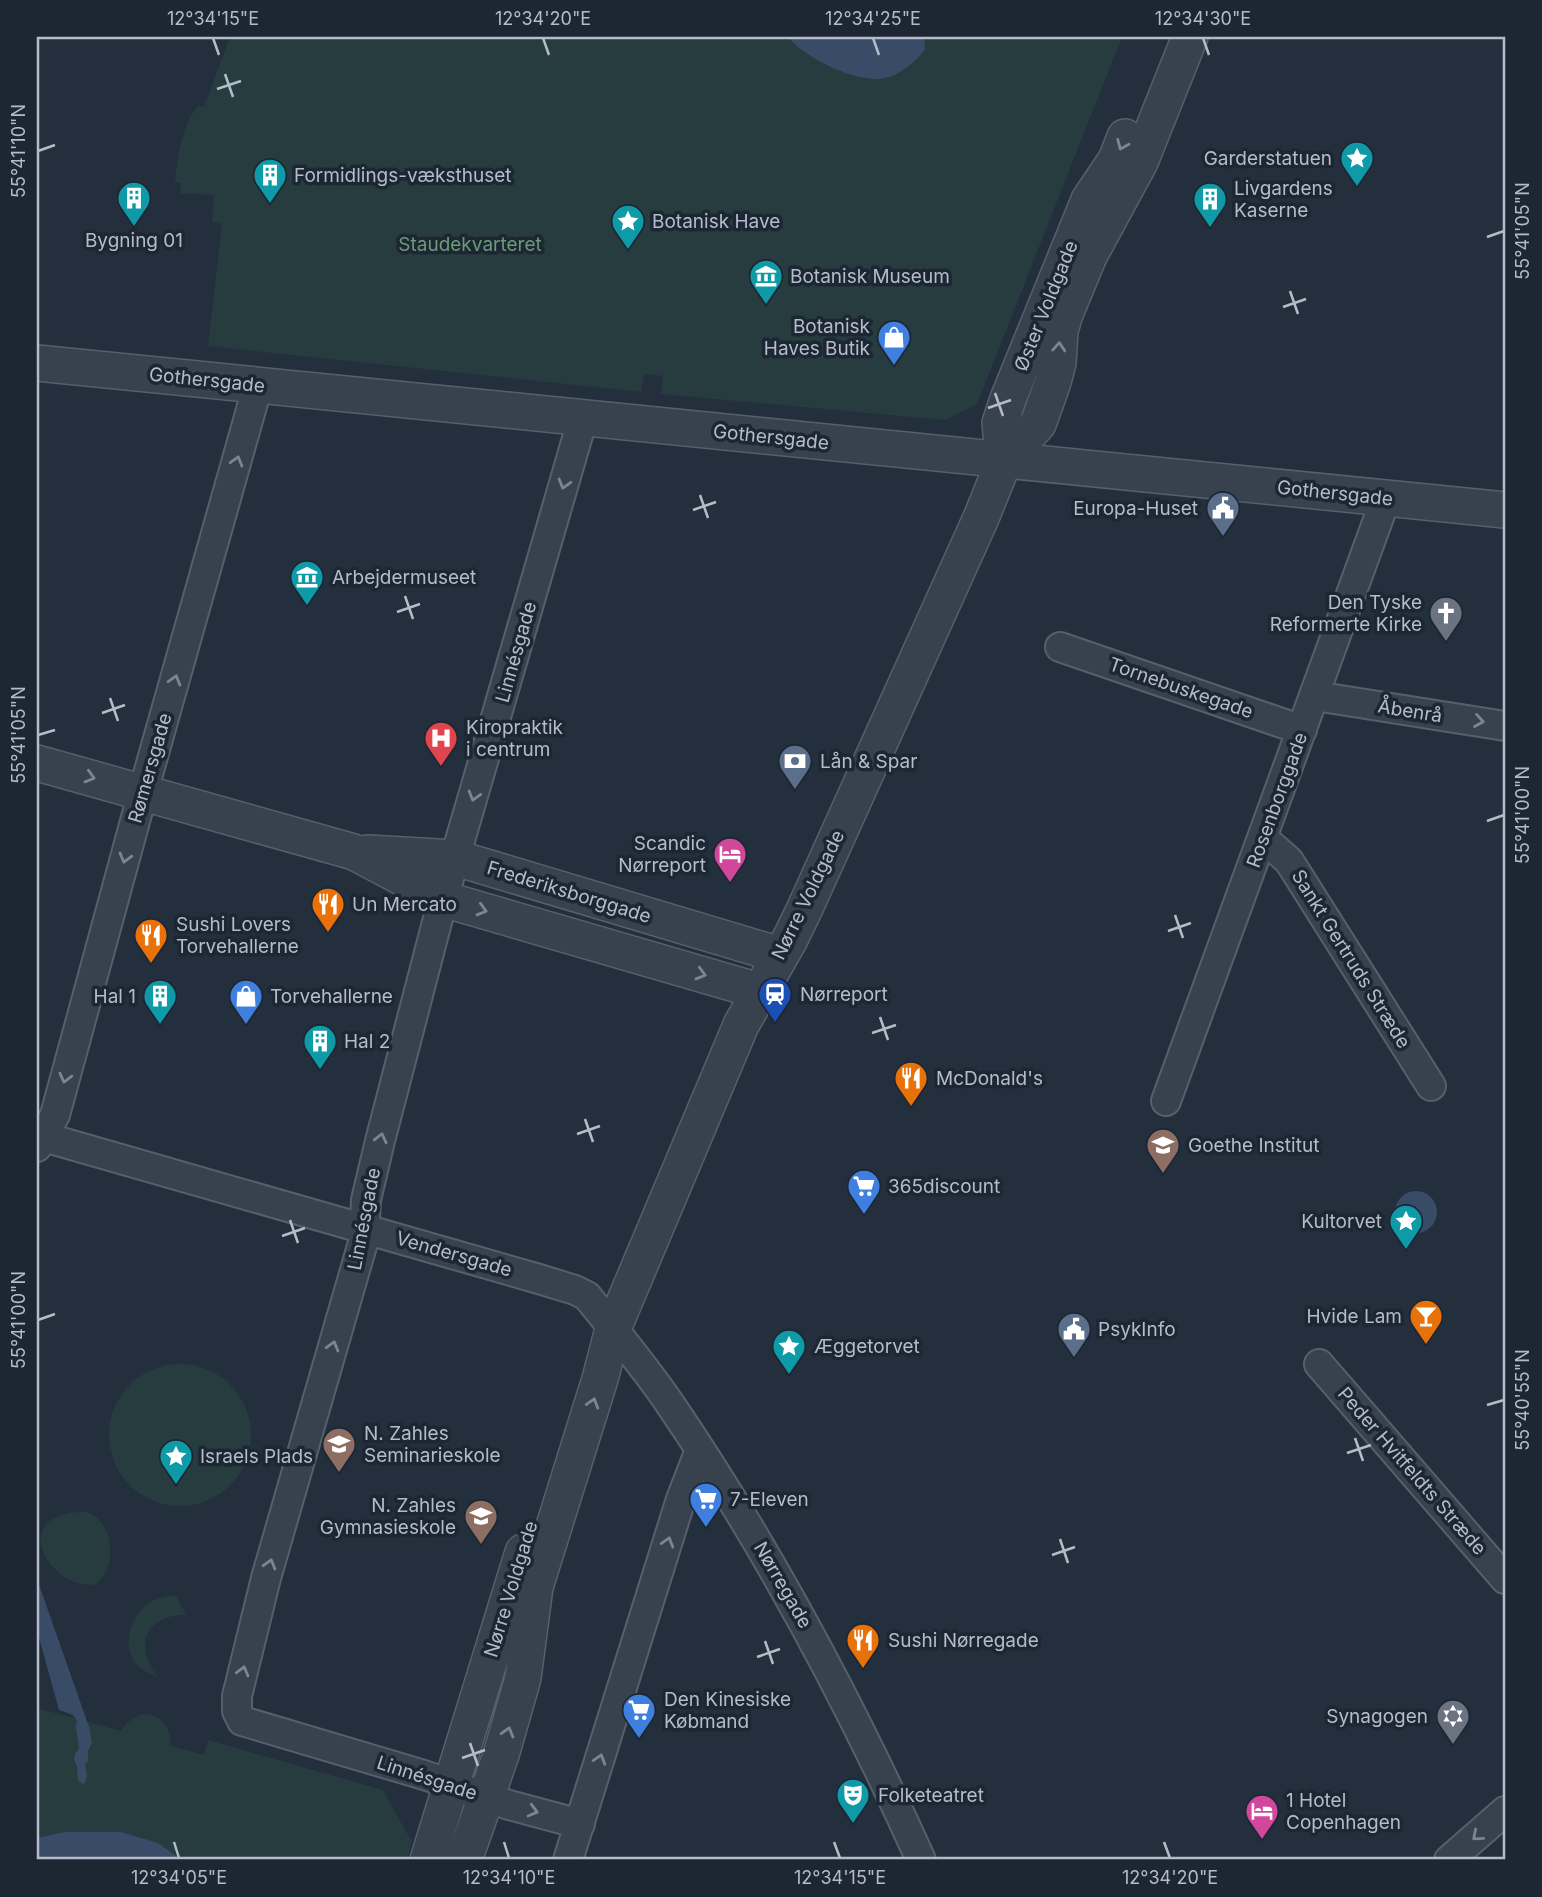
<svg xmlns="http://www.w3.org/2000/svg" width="1542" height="1897" font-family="Inter,sans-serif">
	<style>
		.green { fill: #263c3f }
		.water { fill: #394c67 }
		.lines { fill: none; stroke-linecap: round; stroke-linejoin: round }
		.minor-casing { stroke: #565f6c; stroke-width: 32 }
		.tertiary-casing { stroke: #565f6c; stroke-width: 38 }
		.minor { stroke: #38414e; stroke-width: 28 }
		.tertiary { stroke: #38414e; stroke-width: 35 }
		.oneway { stroke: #7c8592 }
		.ticks { fill: none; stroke: #b4bcc9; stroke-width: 2.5 }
		.labels { text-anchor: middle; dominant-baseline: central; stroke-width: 7; stroke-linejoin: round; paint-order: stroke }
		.poi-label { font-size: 19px; fill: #b4bcc9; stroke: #1d2633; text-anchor: start }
		.park-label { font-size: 19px; fill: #6b9a76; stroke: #1d2633 }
		.street-label { font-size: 19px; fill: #b4bcc9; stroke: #1d2633 }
		.neatline { fill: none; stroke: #b4bcc9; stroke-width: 2.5 }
		.ticks-label { font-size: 18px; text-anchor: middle; fill: #b4bcc9 }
	</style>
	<rect width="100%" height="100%" fill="#242f3e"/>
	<path class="green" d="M230,37H1122L977,404L945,420L661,394L663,376L644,374L641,392L208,346L222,224L212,222L214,195L180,193L181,183L175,182C178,156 181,126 198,106L204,107Z
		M109 1435a71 71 0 1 1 142 0a71 71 0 1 1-142 0Z
		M87,1512C115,1522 119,1570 94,1585C45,1587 7,1510 87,1512Z
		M176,1595L186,1615C145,1615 133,1646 158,1677C152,1674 142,1671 138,1666C120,1647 130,1615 150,1602C157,1598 168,1596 176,1595Z
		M37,1708L121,1731C139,1702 171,1713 171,1746L204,1755L208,1740L383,1790L412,1842L407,1860H37Z"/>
	<path class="water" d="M788,37H924L925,50C914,62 902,74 885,78C857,84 805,58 788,37Z
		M1395 1212a21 21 0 1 1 42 0a21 21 0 1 1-42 0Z
		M37,1579L89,1727L92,1743L88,1751V1761L85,1764L87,1776L84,1785L78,1780L77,1766L74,1761L75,1754L79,1749L76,1726L77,1721L73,1715L59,1710L37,1630Z
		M65,1832H121L158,1843L182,1860H37V1838Z"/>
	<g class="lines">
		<defs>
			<path id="minor" d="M1060,647L1302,730
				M1315,696L1505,726
				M1263,838L1289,861L1431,1086
				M1166,1101L1386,498
				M37,1135L539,1279L575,1290L587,1296C615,1331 643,1365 668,1401C767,1546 849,1700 921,1860
				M37,1147L55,1115L143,792L258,385
				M1319,1364L1505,1579
				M580,1824L509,1805L424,1775L242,1721L237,1711V1696L266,1578L364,1239L366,1200L380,1141L443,899L583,418
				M568,1860L681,1499L700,1450
				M1449,1860L1505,1811"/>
			<path id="tertiary" d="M37,363L1505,510
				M1004,461L1000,423L1008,399L1089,200L1116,160L1125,137
				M37,763L354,852L443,899L759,991
				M368,853L456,858L780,955
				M428,1860L523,1552
				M464,1860L501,1755L523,1678L535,1587L600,1379L613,1329L741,1025L790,939L805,908L981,518L1004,461L1038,424L1053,382L1058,363L1060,331L1065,314L1089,256L1140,162L1190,37"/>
		</defs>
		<use href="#minor" class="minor-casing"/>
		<use href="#tertiary" class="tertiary-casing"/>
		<use href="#minor" class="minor"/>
		<use href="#tertiary" class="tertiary"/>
	</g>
	<defs><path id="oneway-chevron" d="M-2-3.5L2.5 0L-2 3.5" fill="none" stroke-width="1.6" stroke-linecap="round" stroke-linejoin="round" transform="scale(1.75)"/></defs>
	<g class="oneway">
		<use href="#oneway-chevron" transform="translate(1122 145) rotate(113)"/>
		<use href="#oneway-chevron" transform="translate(1059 347) rotate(-86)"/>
		<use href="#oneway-chevron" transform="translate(237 461) rotate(-74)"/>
		<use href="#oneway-chevron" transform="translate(564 484) rotate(106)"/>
		<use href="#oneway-chevron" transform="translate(175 680) rotate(-74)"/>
		<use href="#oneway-chevron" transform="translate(1479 721) rotate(9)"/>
		<use href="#oneway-chevron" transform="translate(90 777) rotate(16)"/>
		<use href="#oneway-chevron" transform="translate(474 796) rotate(106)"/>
		<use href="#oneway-chevron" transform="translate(125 858) rotate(105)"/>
		<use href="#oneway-chevron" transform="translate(482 910) rotate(16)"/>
		<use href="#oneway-chevron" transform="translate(701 974) rotate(16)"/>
		<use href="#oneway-chevron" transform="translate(65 1078) rotate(104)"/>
		<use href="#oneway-chevron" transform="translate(381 1138) rotate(-76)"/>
		<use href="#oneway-chevron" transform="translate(333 1346) rotate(-74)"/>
		<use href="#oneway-chevron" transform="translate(593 1403) rotate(-73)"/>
		<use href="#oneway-chevron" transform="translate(668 1542) rotate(-73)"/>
		<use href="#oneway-chevron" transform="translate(270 1564) rotate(-74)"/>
		<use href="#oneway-chevron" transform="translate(243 1671) rotate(-75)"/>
		<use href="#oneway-chevron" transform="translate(508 1732) rotate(-74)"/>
		<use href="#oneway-chevron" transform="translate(600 1759) rotate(-73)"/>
		<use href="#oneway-chevron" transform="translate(533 1811) rotate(15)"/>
		<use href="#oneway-chevron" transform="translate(1477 1836) rotate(139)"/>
	</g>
	<path class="ticks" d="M213,38L219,55M543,38L549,55M873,38L879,55M1203,38L1209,55M225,74L233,97M217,89L241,81M38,151L55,145M1487,237L1504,231M1290,291L1298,314M1283,307L1306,299M995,393L1003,416M988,408L1011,400M700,495L708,518M693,510L716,502M405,596L413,619M397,612L420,604M110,698L118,721M102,713L125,705M38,735L55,730M1487,821L1504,815M1175,915L1183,938M1168,931L1191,923M880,1017L888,1040M872,1033L896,1025M585,1119L593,1142M577,1134L600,1126M290,1220L298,1243M282,1236L305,1228M38,1320L55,1314M1487,1405L1504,1400M1355,1438L1363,1461M1347,1453L1371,1445M1060,1539L1068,1563M1052,1555L1075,1547M765,1641L773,1664M757,1657L780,1649M470,1743L478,1766M462,1758L485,1750M174,1842L179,1858M504,1842L509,1858M834,1842L840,1858M1164,1842L1170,1858"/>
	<defs>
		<symbol id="sight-pin" viewBox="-11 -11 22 30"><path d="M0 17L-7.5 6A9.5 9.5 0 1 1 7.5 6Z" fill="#0f9aa8" stroke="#1d2633"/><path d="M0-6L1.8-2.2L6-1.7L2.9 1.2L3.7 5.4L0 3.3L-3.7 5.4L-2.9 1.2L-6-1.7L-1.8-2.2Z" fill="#fff"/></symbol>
		<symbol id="building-pin" viewBox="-11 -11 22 30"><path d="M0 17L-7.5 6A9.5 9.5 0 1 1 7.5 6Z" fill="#0f9aa8" stroke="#1d2633"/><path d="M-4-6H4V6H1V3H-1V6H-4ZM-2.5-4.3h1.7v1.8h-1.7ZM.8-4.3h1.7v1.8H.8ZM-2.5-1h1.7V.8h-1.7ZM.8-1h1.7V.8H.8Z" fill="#fff"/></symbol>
		<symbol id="museum-pin" viewBox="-11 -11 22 30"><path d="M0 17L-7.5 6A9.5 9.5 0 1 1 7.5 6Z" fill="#0f9aa8" stroke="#1d2633"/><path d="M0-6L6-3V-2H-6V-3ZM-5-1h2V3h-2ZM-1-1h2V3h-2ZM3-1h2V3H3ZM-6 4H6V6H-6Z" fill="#fff"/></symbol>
		<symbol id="shop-pin" viewBox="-11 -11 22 30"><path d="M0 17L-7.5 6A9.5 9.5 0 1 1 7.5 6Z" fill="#3f7fe0" stroke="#1d2633"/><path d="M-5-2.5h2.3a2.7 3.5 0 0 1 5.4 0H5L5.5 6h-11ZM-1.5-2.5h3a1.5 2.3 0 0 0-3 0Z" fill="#fff"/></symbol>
		<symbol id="civic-pin" viewBox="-11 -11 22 30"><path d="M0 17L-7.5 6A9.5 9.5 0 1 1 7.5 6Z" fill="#5c6f8a" stroke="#1d2633"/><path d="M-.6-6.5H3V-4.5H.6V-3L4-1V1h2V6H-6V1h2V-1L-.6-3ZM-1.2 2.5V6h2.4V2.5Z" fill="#fff"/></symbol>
		<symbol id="church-pin" viewBox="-11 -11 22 30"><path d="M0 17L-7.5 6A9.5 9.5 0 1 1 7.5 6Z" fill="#6b7280" stroke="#1d2633"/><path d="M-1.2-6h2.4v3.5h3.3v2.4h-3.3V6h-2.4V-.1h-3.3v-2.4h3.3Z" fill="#fff"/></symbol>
		<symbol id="hospital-pin" viewBox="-11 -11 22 30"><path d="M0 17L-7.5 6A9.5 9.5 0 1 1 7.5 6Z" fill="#e0444e" stroke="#1d2633"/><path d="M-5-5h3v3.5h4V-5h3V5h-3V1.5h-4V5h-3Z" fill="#fff"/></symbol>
		<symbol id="bank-pin" viewBox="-11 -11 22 30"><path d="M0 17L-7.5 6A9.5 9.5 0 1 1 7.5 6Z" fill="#5c6f8a" stroke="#1d2633"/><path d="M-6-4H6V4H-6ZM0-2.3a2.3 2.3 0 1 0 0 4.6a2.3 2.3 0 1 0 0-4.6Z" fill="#fff"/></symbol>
		<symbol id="hotel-pin" viewBox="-11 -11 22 30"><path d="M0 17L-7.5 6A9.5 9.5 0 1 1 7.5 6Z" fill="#d1479c" stroke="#1d2633"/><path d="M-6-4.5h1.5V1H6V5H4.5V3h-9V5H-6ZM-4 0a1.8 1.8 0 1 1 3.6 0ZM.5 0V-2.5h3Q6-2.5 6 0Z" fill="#fff"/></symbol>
		<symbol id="restaurant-pin" viewBox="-11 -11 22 30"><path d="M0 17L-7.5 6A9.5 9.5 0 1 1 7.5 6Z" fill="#e8710a" stroke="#1d2633"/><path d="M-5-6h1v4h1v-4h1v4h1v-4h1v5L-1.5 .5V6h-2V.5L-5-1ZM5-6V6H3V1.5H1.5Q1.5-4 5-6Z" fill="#fff"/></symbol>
		<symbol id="station-pin" viewBox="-11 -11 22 30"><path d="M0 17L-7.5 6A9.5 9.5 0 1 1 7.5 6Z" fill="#1a4fb4" stroke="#1d2633"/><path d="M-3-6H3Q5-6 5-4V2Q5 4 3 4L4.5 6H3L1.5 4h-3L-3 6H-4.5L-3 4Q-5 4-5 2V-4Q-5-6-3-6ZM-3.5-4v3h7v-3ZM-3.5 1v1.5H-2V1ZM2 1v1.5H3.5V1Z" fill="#fff"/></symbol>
		<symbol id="school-pin" viewBox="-11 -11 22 30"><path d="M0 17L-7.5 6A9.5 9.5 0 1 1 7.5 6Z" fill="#8d6e63" stroke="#1d2633"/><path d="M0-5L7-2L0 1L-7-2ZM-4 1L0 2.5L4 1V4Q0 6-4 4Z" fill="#fff"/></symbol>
		<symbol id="supermarket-pin" viewBox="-11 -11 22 30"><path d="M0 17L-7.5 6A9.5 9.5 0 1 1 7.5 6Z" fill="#3f7fe0" stroke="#1d2633"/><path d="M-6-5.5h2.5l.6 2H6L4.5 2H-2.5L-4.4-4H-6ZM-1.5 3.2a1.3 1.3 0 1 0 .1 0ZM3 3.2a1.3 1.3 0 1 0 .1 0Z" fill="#fff"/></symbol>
		<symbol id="bar-pin" viewBox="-11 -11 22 30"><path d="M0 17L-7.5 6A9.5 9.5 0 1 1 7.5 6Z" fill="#e8710a" stroke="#1d2633"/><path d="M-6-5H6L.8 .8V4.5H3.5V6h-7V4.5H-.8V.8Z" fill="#fff"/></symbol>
		<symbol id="synagogue-pin" viewBox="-11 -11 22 30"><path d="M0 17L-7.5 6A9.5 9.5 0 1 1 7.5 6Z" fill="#6b7280" stroke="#1d2633"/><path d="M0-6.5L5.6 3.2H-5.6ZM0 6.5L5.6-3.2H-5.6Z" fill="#fff"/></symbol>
		<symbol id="theatre-pin" viewBox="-11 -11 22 30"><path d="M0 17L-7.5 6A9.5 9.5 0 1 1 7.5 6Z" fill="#0f9aa8" stroke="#1d2633"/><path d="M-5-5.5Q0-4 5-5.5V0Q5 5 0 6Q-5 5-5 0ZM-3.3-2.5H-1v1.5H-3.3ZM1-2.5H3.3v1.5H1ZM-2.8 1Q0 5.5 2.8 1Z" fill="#fff"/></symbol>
	</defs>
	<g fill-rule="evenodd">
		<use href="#sight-pin" x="1338" y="139" width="38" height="52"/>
		<use href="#building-pin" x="251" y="156" width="38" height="52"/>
		<use href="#building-pin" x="115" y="179" width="38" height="52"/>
		<use href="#building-pin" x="1191" y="180" width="38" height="52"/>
		<use href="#sight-pin" x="609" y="202" width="38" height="52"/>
		<use href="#museum-pin" x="747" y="257" width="38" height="52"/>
		<use href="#shop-pin" x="875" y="318" width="38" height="52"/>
		<use href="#civic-pin" x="1204" y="489" width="38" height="52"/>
		<use href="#museum-pin" x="288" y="558" width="38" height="52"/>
		<use href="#church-pin" x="1427" y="594" width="38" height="52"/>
		<use href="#hospital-pin" x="422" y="719" width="38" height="52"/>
		<use href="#bank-pin" x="776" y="742" width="38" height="52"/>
		<use href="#hotel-pin" x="711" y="835" width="38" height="52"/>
		<use href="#restaurant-pin" x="309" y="885" width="38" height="52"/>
		<use href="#restaurant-pin" x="132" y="916" width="38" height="52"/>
		<use href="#station-pin" x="756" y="975" width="38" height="52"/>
		<use href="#building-pin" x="141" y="977" width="38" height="52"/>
		<use href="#shop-pin" x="227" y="977" width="38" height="52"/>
		<use href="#building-pin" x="301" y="1022" width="38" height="52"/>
		<use href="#restaurant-pin" x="892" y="1059" width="38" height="52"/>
		<use href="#school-pin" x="1144" y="1126" width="38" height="52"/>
		<use href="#supermarket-pin" x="845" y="1167" width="38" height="52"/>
		<use href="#sight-pin" x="1387" y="1202" width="38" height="52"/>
		<use href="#bar-pin" x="1407" y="1297" width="38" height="52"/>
		<use href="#civic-pin" x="1055" y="1310" width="38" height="52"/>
		<use href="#sight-pin" x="770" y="1327" width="38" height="52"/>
		<use href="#school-pin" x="320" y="1425" width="38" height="52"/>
		<use href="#sight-pin" x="157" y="1437" width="38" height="52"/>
		<use href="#supermarket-pin" x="687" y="1480" width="38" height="52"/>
		<use href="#school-pin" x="462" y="1497" width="38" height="52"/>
		<use href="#restaurant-pin" x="844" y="1621" width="38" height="52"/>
		<use href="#supermarket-pin" x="620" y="1691" width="38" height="52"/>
		<use href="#synagogue-pin" x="1434" y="1697" width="38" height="52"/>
		<use href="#theatre-pin" x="834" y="1776" width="38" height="52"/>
		<use href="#hotel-pin" x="1243" y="1792" width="38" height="52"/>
	</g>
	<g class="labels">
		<g class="poi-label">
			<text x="1332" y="158" text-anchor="end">Garderstatuen</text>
			<text x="294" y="175">Formidlings-væksthuset</text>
			<text x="1234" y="188">Livgardens<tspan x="1234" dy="22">Kaserne</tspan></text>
			<text x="652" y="221">Botanisk Have</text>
			<text x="134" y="240" text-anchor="middle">Bygning 01</text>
			<text x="790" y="276">Botanisk Museum</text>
			<text x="870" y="326" text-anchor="end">Botanisk<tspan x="870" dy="22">Haves Butik</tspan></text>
			<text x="1198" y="508" text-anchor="end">Europa-Huset</text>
			<text x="332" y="577">Arbejdermuseet</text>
			<text x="1422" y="602" text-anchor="end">Den Tyske<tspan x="1422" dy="22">Reformerte Kirke</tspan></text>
			<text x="466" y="727">Kiropraktik<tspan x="466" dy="22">i centrum</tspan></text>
			<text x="820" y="761">Lån &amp; Spar</text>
			<text x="706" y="843" text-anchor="end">Scandic<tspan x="706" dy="22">Nørreport</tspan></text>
			<text x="352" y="904">Un Mercato</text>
			<text x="176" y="924">Sushi Lovers<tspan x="176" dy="22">Torvehallerne</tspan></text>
			<text x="800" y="994">Nørreport</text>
			<text x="136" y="996" text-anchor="end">Hal 1</text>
			<text x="270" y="996">Torvehallerne</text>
			<text x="344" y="1041">Hal 2</text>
			<text x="936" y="1078">McDonald's</text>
			<text x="1188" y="1145">Goethe Institut</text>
			<text x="888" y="1186">365discount</text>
			<text x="1382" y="1221" text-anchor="end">Kultorvet</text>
			<text x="1402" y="1316" text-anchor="end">Hvide Lam</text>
			<text x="1098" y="1329">PsykInfo</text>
			<text x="814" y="1346">Æggetorvet</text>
			<text x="364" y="1433">N. Zahles<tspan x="364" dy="22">Seminarieskole</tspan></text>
			<text x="200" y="1456">Israels Plads</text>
			<text x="730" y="1499">7-Eleven</text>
			<text x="456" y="1505" text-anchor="end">N. Zahles<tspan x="456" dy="22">Gymnasieskole</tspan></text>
			<text x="888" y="1640">Sushi Nørregade</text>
			<text x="664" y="1699">Den Kinesiske<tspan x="664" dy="22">Købmand</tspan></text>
			<text x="1428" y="1716" text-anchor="end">Synagogen</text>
			<text x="878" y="1795">Folketeatret</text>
			<text x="1286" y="1800">1 Hotel<tspan x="1286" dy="22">Copenhagen</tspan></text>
		</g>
		<g class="park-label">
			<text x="470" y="244">Staudekvarteret</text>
		</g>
		<g class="street-label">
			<text transform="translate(1046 306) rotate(-68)">Øster Voldgade</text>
			<text transform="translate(207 380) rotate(6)">Gothersgade</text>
			<text transform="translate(771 437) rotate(6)">Gothersgade</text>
			<text transform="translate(1335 493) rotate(6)">Gothersgade</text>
			<text transform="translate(516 652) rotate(-74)">Linnésgade</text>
			<text transform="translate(1181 688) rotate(19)">Tornebuskegade</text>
			<text transform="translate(1410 711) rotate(9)">Åbenrå</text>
			<text transform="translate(150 768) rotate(-74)">Rømersgade</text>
			<text transform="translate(1277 800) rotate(-70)">Rosenborggade</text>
			<text transform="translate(569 892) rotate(17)">Frederiksborggade</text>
			<text transform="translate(808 895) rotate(-64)">Nørre Voldgade</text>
			<text transform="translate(1351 959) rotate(58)">Sankt Gertruds Stræde</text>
			<text transform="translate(364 1219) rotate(-79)">Linnésgade</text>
			<text transform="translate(454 1254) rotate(16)">Vendersgade</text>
			<text transform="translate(1412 1471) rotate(49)">Peder Hvitfeldts Stræde</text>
			<text transform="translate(783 1585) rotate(60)">Nørregade</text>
			<text transform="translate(511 1589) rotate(-73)">Nørre Voldgade</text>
			<text transform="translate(427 1778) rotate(18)">Linnésgade</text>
		</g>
	</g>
	<rect width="1542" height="1897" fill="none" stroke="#1d2633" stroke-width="77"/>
	<rect x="38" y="38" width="1466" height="1820" class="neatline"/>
	<g class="ticks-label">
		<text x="213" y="25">12°34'15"E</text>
		<text x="543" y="25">12°34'20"E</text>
		<text x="873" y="25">12°34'25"E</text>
		<text x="1203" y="25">12°34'30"E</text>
		<text transform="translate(19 151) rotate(-90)" y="6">55°41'10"N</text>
		<text transform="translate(1523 231) rotate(-90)" y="6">55°41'05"N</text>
		<text transform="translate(19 735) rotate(-90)" y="6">55°41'05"N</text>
		<text transform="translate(1523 815) rotate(-90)" y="6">55°41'00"N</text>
		<text transform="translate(19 1320) rotate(-90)" y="6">55°41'00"N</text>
		<text transform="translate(1523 1400) rotate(-90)" y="6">55°40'55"N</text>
		<text x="179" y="1884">12°34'05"E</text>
		<text x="509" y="1884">12°34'10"E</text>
		<text x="840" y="1884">12°34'15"E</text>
		<text x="1170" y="1884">12°34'20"E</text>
	</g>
</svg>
